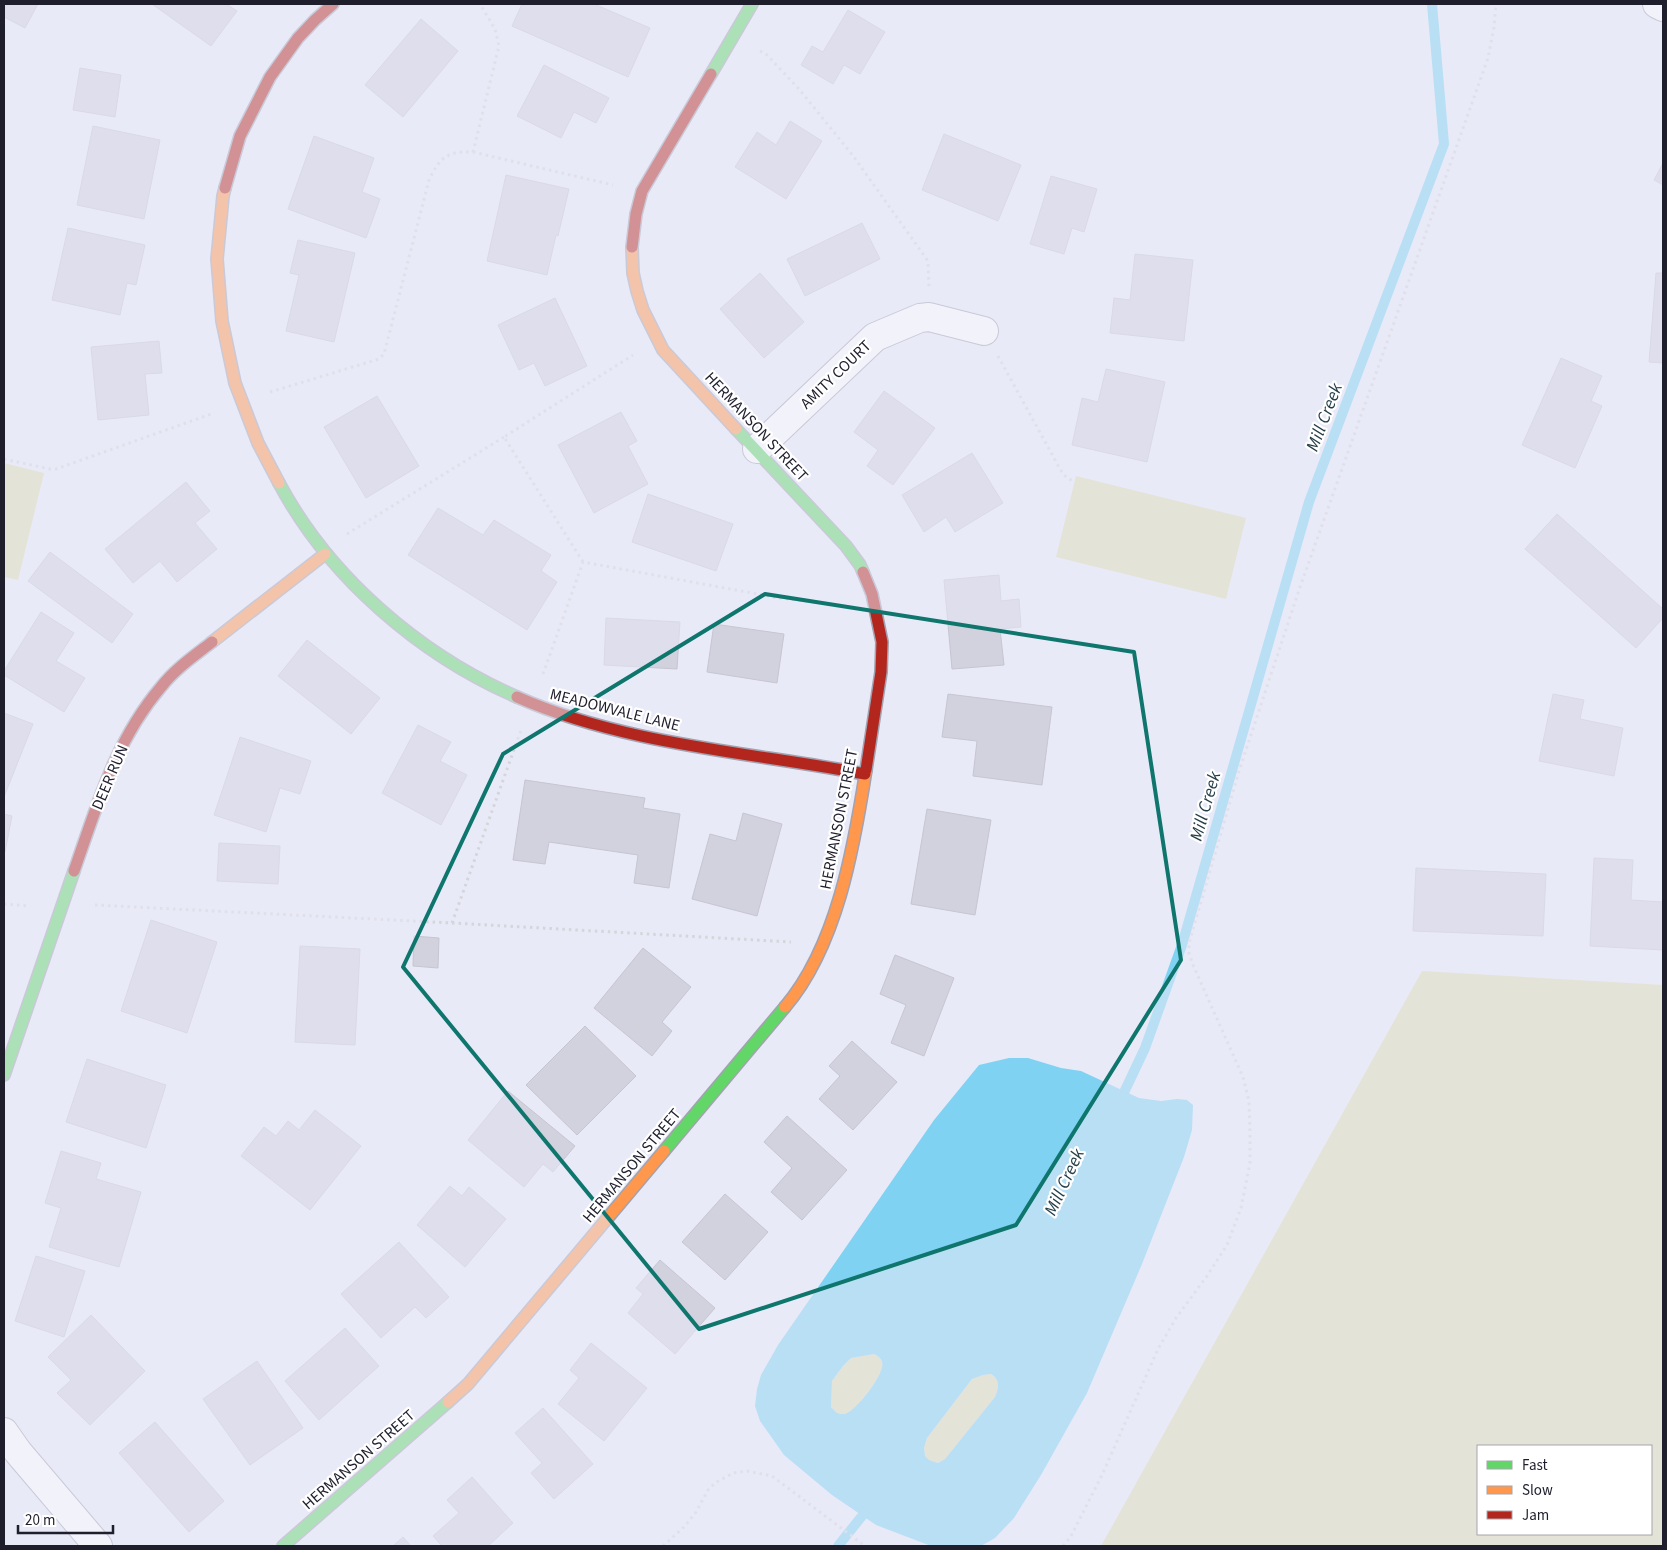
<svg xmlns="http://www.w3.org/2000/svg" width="1667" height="1550" font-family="'Source Sans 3',sans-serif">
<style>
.green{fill:#dedbb1;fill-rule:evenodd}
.water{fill:#7fd2f2;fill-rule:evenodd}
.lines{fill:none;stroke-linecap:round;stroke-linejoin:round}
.stream{stroke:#7fd2f2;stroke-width:10}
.building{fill:#d2d1de;stroke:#c7c5d2}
.street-casing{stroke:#a2a2b0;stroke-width:30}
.fast-casing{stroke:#a2a2b0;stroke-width:14}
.slow-casing{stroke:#a2a2b0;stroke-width:14}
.jam-casing{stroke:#a2a2b0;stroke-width:14}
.path{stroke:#d5d6d9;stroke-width:3;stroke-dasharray:2.5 4;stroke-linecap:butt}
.street{stroke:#fcfcfe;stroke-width:28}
.fast{stroke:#63d668;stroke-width:11}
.slow{stroke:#ff974d;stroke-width:11}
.jam{stroke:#b3261e;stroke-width:11}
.marked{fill:none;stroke:#0f766e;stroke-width:4;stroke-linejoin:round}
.labels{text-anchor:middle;stroke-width:4.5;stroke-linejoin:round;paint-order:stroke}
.street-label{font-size:16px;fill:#1e1e2d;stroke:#fff}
.water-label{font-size:18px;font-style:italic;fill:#253f49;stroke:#fff}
</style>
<rect width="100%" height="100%" fill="#e9eaf7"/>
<path class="green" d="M4 463 44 473 18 580 4 577Z
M1076 476 1246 518 1226 599 1056 557Z
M1422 971 1663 985V1546H1101ZM1478 1446H1651V1534H1478Z
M874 1354C878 1356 881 1358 882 1362 886 1373 856 1411 845 1414 842 1414 840 1414 837 1413L831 1407 832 1381 843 1366 851 1358Z
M991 1374C1000 1379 999 1388 995 1397L945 1459 938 1463 929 1460 925 1456 924 1448 927 1438 972 1379 983 1375Z"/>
<path class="water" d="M1009 1058H1028L1061 1068 1081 1071 1139 1098 1161 1101 1177 1099 1187 1100 1193 1105 1192 1130 1184 1157 1142 1264 1087 1393 1041 1475 1014 1518 995 1538 981 1546H931L876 1525 832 1495 784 1455 760 1421 755 1406 757 1389 761 1375 778 1345 934 1120 979 1065ZM874 1354C878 1356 881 1358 882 1362 886 1373 856 1411 845 1414 842 1414 840 1414 837 1413L831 1407 832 1381 843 1366 851 1358ZM991 1374C1000 1379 999 1388 995 1397L945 1459 938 1463 929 1460 925 1456 924 1448 927 1438 972 1379 983 1375Z"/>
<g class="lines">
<path class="stream" d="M1119 1103 1145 1048 1182 945 1309 502 1444 144 1432 4
M838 1546 870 1506"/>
</g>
<path class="building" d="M4 4H38L25 28 4 17Z
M152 4H226L237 11 211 46Z
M522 4H594L650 28 628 77 512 26Z
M848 10 885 32 860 74 844 65 833 84 801 65 812 46 823 52Z
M421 19 458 51 403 117 365 85Z
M544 65 609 98 596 123 574 112 561 138 517 116Z
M80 68 121 75 115 117 73 110Z
M790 121 822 141 786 199 735 167 757 132 776 145Z
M93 126 160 140 144 219 77 205Z
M944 134 1021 165 998 221 922 190Z
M314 136 374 158 362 192 380 199 366 238 288 209Z
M1663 163V185L1654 180Z
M506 175 569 189 558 236 556 235 547 275 487 261Z
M1051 176 1097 189 1084 232 1072 228 1064 254 1030 244Z
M862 223 880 259 805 296 787 259Z
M68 228 145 245 136 285 127 283 120 315 52 300Z
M298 240 355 253 334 342 286 331 299 275 290 273Z
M1135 254 1193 260 1184 341 1110 333 1114 298 1130 300Z
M760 273 804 322 764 358 720 309Z
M1656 273H1663V363L1649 362Z
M555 298 587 366 545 386 534 363 519 370 498 325Z
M159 341 162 373 145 374 149 415 98 420 91 347Z
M1561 358 1602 376 1591 401 1602 406 1575 468 1522 445Z
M1106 369 1165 382 1147 462 1072 445 1082 398 1098 402Z
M884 391 935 428 893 485 867 466 878 450 854 432Z
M377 396 419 466 366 498 324 427Z
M621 412 637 441 628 446 648 484 594 513 558 445Z
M972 453 1003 503 955 532 946 517 924 532 902 495Z
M186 482 210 511 195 523 217 549 177 582 160 561 133 583 105 549Z
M648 494 733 524 716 571 632 542Z
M438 508 483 535 494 520 551 555 541 571 557 582 527 630 408 555Z
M1557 514 1663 609V618L1636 648 1525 549Z
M50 552 133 614 112 643 28 581Z
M999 575 1001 601 1019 599 1021 627 1000 629 1004 665 952 669 944 580Z
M41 612 74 633 56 661 85 678 64 712 4 675V671Z
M606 618 680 622 677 669 604 665Z
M714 624 784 634 777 683 707 672Z
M307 640 380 698 351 734 278 676Z
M948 694 1052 707 1042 785 973 776 977 741 942 737Z
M1553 694 1584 700 1580 719 1623 728 1614 776 1539 761Z
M4 713 33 724 4 797Z
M418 725 451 742 440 761 467 775 441 825 382 793Z
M240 737 311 761 300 794 280 788 266 832 214 815Z
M525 780 645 798 643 808 680 814 669 888 634 883 638 855 549 842 545 864 513 860Z
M927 809 991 820 975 915 911 904Z
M743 813 782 824 757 916 692 899 710 834 736 841Z
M4 814 12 816 5 852H4Z
M219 843 280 846 278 884 217 881Z
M1594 858 1633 860 1631 900 1663 902V950L1590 946Z
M1416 868 1546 874 1543 936 1413 931Z
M151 920 217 942 187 1033 121 1011Z
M414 936 439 938 438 968 413 966Z
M300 946 360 949 355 1045 295 1042Z
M643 948 691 987 662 1022 672 1031 652 1056 594 1008Z
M895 955 954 978 924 1056 891 1043 906 1005 880 994Z
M585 1026 636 1076 577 1135 526 1085Z
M852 1041 897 1082 853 1130 819 1099 840 1076 829 1066Z
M87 1059 166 1085 146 1148 66 1122Z
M508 1091 575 1146 553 1172 543 1164 524 1187 468 1140Z
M315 1110 361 1146 310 1210 241 1156 264 1127 276 1136 288 1121 299 1130Z
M787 1116 847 1170 802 1220 771 1192 792 1168 764 1142Z
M61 1151 101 1163 96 1179 141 1192 119 1267 49 1247 61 1208 45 1203Z
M450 1186 462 1196 469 1187 506 1219 465 1267 417 1225Z
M725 1194 768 1232 725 1280 682 1242Z
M399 1242 449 1297 426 1318 415 1307 381 1338 341 1294Z
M36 1256 85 1271 64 1337 15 1321Z
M660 1260 715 1308 675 1354 628 1313 643 1294 636 1288Z
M91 1315 145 1371 90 1425 57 1393 71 1380 48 1357Z
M345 1328 379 1366 319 1420 285 1381Z
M591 1343 647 1388 604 1441 558 1404 579 1378 570 1370Z
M257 1361 303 1428 250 1465 203 1399Z
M543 1408 593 1464 554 1499 531 1473 542 1463 515 1433Z
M155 1422 224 1501 189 1532 119 1453Z
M472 1477 513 1523 488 1546H442L433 1536 459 1513 447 1500Z
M403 1537 411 1546H393Z"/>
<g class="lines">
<defs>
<path id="street" d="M1657 4 1663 7
M757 449 875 337 920 318 929 317 984 331
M4 1432 18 1452 98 1546"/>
<path id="fast" d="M711 74 752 4
M736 429 846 546 860 565 863 572
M279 483C329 577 420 655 517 697
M4 1075 74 871
M664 1151 785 1007
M283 1546 448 1402"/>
<path id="slow" d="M225 188 223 196 217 259 222 321 235 383 258 443 279 483
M632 247 633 273 637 291 643 310 663 350 736 429
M212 642 325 554
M785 1007C837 946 854 847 866 770
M448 1402 468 1384 664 1151"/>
<path id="jam" d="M225 188 240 136 270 77 298 38 315 20 333 4
M632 247 636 214 642 191 711 74
M863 572 872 594 882 642 881 672 866 770
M517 697C626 745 749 752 865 774
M74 871C97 806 115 741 161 687 175 669 194 656 212 642"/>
</defs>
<use href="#street" class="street-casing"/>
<use href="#fast" class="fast-casing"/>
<use href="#slow" class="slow-casing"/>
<use href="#jam" class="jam-casing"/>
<path class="path" d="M760 51 766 54 799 89 854 157 928 261 929 287
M473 152 613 185
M998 356 1060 469 1064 475 1075 483
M270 392 379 359 384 354 429 180C440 157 447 151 473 152L499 46 495 29 480 4
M4 459 50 469H56L214 413
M347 534 504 437
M583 562 504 437 633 355
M543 674 583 562 774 597 845 606
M4 904 30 906
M95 905 452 923 791 942
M452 923 521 730
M663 1546 685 1526 696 1512 708 1490 715 1483 733 1473 747 1471 772 1476 865 1546
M1063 1546 1070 1538 1102 1475 1158 1349 1176 1318 1207 1276 1227 1245 1241 1208 1250 1163V1132L1249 1101 1243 1077 1193 965 1189 953V943L1239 771 1299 590 1488 58 1494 27 1496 4"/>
<use href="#street" class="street"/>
<use href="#fast" class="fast"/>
<use href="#slow" class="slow"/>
<use href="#jam" class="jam"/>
</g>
<path d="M0 0H1667V1550H0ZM765 594 1134 652 1181 960 1016 1225 699 1329 403 967 503 754Z" fill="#e9eaf7" fill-opacity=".55" fill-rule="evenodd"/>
<path class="marked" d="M765 594 1134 652 1181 960 1016 1225 699 1329 403 967 503 754Z"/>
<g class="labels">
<g class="street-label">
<text transform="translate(835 374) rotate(-44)" y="6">AMITY COURT</text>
<text transform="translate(757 426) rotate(47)" y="6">HERMANSON STREET</text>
<text transform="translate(615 709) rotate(14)" y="6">MEADOWVALE LANE</text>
<text transform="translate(109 777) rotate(-67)" y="6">DEER RUN</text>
<text transform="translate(838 819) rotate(-79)" y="6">HERMANSON STREET</text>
<text transform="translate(631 1165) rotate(-50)" y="6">HERMANSON STREET</text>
<text transform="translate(358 1459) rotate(-41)" y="6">HERMANSON STREET</text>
</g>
<g class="water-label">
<text transform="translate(1324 417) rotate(-69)" y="6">Mill Creek</text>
<text transform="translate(1205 806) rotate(-74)" y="6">Mill Creek</text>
<text transform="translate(1064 1182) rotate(-65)" y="6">Mill Creek</text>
</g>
</g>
<rect width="1667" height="1550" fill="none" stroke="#1e1e2d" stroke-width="10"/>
<rect x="1477" y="1445" width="175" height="90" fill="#ffffff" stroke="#a5a5ab"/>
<rect x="1487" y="1461" width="25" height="8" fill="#63d668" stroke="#a5a5ab"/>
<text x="1522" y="1470" font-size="15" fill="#1e1e2d">Fast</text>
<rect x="1487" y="1486" width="25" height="8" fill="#ff974d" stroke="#a5a5ab"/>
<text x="1522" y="1495" font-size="15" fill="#1e1e2d">Slow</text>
<rect x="1487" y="1511" width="25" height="8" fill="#b3261e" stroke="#a5a5ab"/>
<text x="1522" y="1520" font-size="15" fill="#1e1e2d">Jam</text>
<path d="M18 1525v8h95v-8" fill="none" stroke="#1e1e2d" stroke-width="2.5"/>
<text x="25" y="1525" font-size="15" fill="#1e1e2d" stroke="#ffffff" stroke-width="4" paint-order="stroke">20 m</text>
</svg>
